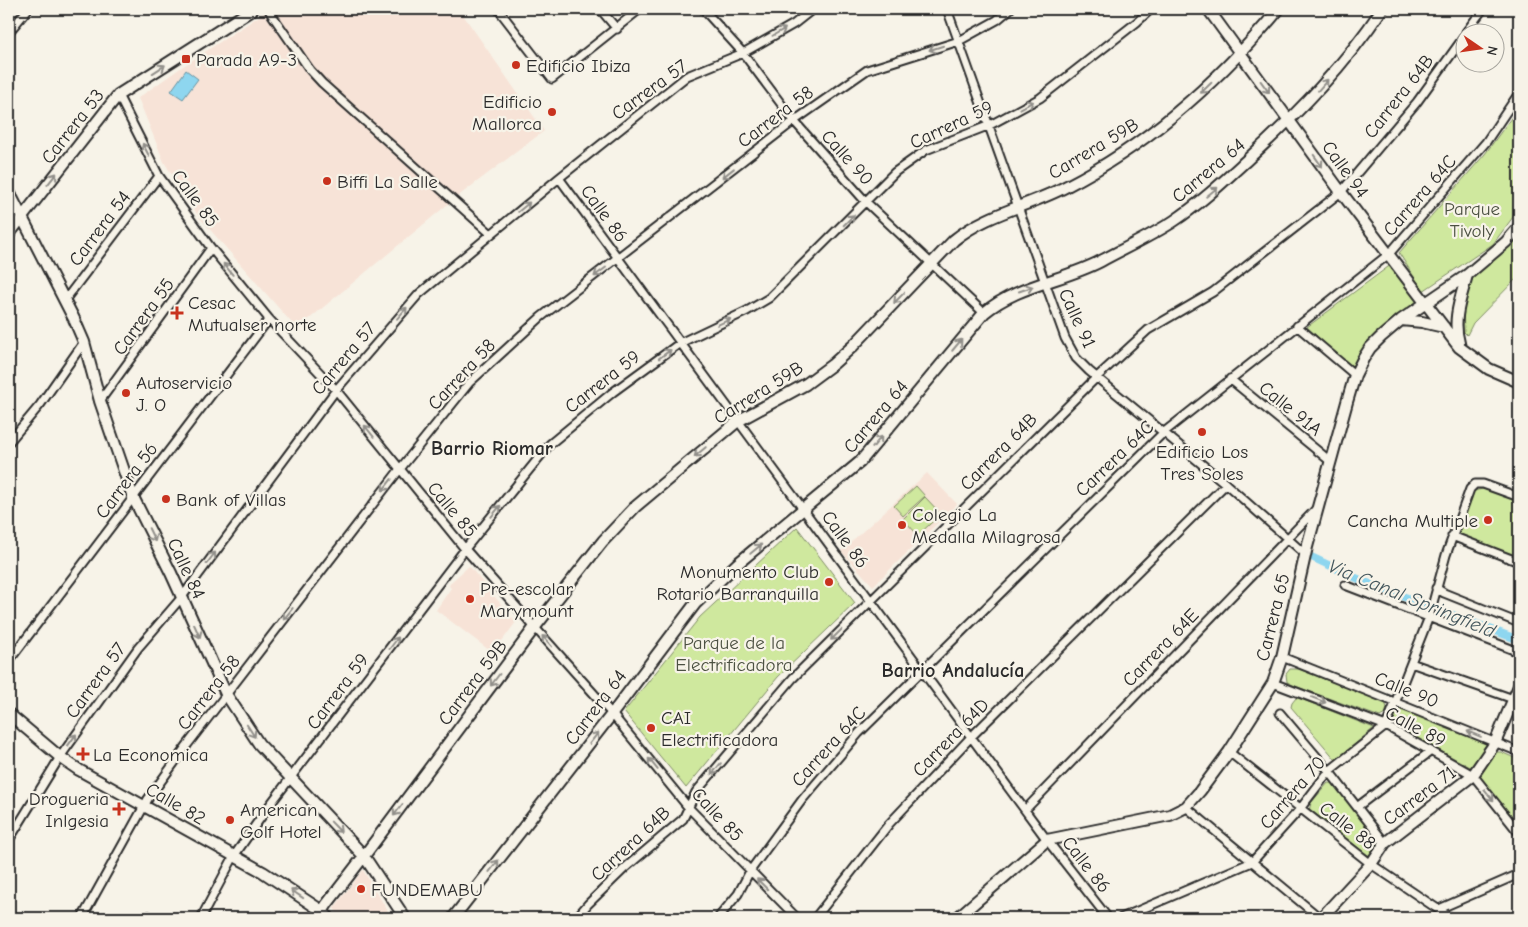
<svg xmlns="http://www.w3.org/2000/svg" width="1528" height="927" font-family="'Comic Neue',sans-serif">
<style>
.built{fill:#f7e3d7}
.green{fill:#cfe89e;stroke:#7d8a64}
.water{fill:#8ed6ef;stroke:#6692a1}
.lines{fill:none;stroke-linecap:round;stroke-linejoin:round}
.canal{stroke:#8ed6ef;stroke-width:8}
.street-casing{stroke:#2b2b2b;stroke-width:11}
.secondary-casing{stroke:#2b2b2b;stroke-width:14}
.street{stroke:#f7f3e8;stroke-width:7}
.secondary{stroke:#f7f3e8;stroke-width:10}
.oneway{stroke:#918f8a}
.poi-dot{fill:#c8321e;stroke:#f7f3e8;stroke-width:2}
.labels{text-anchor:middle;stroke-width:4.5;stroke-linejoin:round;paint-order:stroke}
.poi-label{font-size:19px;fill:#2b2b2b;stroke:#f7f3e8;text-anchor:start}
.street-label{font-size:19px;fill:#2b2b2b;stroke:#f7f3e8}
.park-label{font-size:19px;fill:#4c5142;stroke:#f7f3e8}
.neighbourhood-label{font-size:20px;font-weight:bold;fill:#2b2b2b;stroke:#f7f3e8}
.water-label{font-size:20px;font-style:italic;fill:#44565c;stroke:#f7f3e8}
</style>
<rect width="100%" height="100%" fill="#f7f3e8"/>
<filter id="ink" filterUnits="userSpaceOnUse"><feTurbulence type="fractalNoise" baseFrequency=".02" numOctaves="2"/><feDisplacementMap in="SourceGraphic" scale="10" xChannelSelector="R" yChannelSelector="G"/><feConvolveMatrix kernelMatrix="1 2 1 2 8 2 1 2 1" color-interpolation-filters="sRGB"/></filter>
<g filter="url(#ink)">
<path class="built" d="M270 9H459L544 131 453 200 297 329 199 217 164 162 138 98 182 67Z
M927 473 957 504 873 586 841 551Z
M469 566 516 622 493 653 436 610 451 588 449 586 451 582Z
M363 870 392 918H340L334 908Z"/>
<path class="green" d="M1519 107V209L1493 244 1423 291 1399 253 1485 154Z
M1519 236V276L1473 323 1467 335 1464 332 1463 307 1473 277Z
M1392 264 1418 302 1374 336 1353 369 1307 327Z
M916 486 925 496 903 516 894 506Z
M1488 488 1519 501V557L1457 534 1473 491Z
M925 497 941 514 918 535 903 519Z
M797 527 855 603 778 677 686 788 624 712 700 617Z
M1290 669H1298L1385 702 1387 708 1385 714 1380 717 1295 686 1287 682 1286 674Z
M1296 698 1301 699 1374 728 1336 760 1291 707 1292 703Z
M1400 709 1487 744 1489 748 1475 767 1472 768 1395 726C1393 719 1394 713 1400 709Z
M1496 752H1501L1519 760V824L1480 778 1481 775Z
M1328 783H1333L1376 839 1378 848 1371 856 1368 855 1309 811 1311 803Z"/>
<path class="water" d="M186 70 198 79 183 99 171 91Z"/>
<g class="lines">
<path class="canal" d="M1305 554 1365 582 1519 640"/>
<defs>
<path id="street" d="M498 9 552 79 640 9
M600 9 617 29
M703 9 743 53 794 121 866 202 984 313
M947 9 1065 338 1076 358 1089 371 1226 484 1305 554
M270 12 310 70 322 83 491 234
M9 32 28 9
M1466 32 1483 9
M118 95 159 176 211 248 269 319 336 390 465 549 612 714 688 807 797 918
M559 178 1047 840 1108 918
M65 300 159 176
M1297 326 1355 375
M1230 379 1330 461
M100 401 211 248
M9 442 40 405 84 342
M1452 536 1519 562
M1345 585 1519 652
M1436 588 1444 593 1519 623
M1282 657 1519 752
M9 661 269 319
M1411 663 1519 701
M1273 683 1386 726 1473 775 1519 833
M1280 713 1329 771 1385 843
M1229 752 1371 864 1451 918
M1186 807 1320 918
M1357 807 1431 751
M1025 810 1316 509
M9 840 60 757 138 648 182 597 336 390 419 294 559 178 687 76 743 53 794 24 813 9
M1439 909 1519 874
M149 916 152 918
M82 918 148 799 188 744 400 469 469 383 541 317 794 121 867 70 959 41 997 20 1010 9
M201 918 234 856 266 810 465 549 550 444 613 392 680 343 747 311 769 298 895 172 926 150 990 125 1040 98 1137 22 1151 9
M576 918 588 904 625 868 683 819 696 792 793 678 1097 377 1148 330 1213 292 1341 192 1417 102 1466 34
M718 918 738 894 750 871 802 800 859 733 1163 433 1389 254 1486 142 1519 93
M815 918 889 824 971 737 1226 484
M1121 918 1252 862 1300 809 1329 771 1386 726 1429 617 1446 555 1470 489 1475 484H1483L1519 497"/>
<path id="secondary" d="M1208 9 1341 192 1459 347 1489 369 1519 382
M9 192 74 319 84 342 100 401 133 497 171 573 226 694 259 744 364 856 405 918
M9 234 118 95 253 9
M1401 320 1422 322 1444 327
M1459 343C1452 319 1461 298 1467 275
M9 714 60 757 79 770 263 872 322 911 329 918
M318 918 327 904 364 856 535 627 603 541 635 507 738 421 806 384 833 364 853 346 954 240C987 213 1030 206 1067 186 1151 143 1219 81 1279 9
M453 918 612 714 695 604 737 564 860 462 984 313C1017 285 1063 281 1101 261 1125 248 1151 236 1174 221 1201 203 1225 180 1249 158 1298 113 1345 65 1382 9
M957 918 1047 840 1170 815 1186 807 1200 791 1229 752 1273 683 1282 657 1307 547 1347 402 1355 375 1363 359 1370 348 1381 337 1401 320 1467 275 1506 242 1519 227
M1321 918 1371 864 1385 843 1473 775 1495 743 1519 686"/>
</defs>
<use href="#street" class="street-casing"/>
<use href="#secondary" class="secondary-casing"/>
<use href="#street" class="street"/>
<use href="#secondary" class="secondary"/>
</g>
<defs><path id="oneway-shaft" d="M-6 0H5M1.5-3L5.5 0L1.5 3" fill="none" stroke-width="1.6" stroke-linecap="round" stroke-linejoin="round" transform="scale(1.25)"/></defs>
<g class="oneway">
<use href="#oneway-shaft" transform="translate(779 32) rotate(-30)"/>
<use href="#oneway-shaft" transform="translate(936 48) rotate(162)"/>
<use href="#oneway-shaft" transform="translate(159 69) rotate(-33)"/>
<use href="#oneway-shaft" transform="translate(1323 85) rotate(-49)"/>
<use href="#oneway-shaft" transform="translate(1265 87) rotate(54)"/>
<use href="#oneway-shaft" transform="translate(1206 88) rotate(136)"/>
<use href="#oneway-shaft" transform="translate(1027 105) rotate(-29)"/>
<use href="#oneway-shaft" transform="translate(146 150) rotate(-117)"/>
<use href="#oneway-shaft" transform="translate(1318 161) rotate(55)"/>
<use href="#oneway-shaft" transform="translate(728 173) rotate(142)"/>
<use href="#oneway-shaft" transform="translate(52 179) rotate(-52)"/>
<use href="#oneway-shaft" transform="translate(1212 192) rotate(-39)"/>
<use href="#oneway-shaft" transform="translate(524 207) rotate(-40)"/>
<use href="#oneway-shaft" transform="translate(849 220) rotate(-45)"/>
<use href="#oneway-shaft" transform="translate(228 269) rotate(-129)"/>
<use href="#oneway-shaft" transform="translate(600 272) rotate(143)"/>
<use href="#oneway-shaft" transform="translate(1026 289) rotate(-19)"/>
<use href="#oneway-shaft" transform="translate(899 298) rotate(134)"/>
<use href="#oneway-shaft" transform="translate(402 313) rotate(-49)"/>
<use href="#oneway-shaft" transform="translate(724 322) rotate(-25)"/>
<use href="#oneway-shaft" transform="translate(957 345) rotate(-50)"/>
<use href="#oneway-shaft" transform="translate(665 354) rotate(-36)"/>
<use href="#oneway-shaft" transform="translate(369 431) rotate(-129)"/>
<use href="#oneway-shaft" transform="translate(877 442) rotate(-51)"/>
<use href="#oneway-shaft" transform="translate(700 452) rotate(140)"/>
<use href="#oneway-shaft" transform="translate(387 485) rotate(128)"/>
<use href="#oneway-shaft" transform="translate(496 511) rotate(-51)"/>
<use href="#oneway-shaft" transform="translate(152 535) rotate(64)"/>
<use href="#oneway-shaft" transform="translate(756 549) rotate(-40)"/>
<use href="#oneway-shaft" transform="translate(211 558) rotate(-53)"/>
<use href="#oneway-shaft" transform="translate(288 614) rotate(128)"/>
<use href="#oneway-shaft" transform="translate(197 631) rotate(66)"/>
<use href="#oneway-shaft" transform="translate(836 635) rotate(135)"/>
<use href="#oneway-shaft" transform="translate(547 641) rotate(-132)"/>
<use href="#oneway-shaft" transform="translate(394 643) rotate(-53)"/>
<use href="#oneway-shaft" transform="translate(495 680) rotate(127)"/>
<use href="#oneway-shaft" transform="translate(1319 700) rotate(21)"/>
<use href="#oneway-shaft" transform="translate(251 731) rotate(57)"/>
<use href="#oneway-shaft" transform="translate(1474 734) rotate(-158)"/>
<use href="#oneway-shaft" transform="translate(594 738) rotate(-52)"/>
<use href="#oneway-shaft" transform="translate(72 740) rotate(-54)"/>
<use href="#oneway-shaft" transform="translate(653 764) rotate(-129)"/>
<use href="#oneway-shaft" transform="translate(716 769) rotate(130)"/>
<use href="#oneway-shaft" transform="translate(1489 795) rotate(51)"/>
<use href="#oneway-shaft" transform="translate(398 810) rotate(127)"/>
<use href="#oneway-shaft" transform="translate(336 827) rotate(46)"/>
<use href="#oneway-shaft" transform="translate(494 866) rotate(-52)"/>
<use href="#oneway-shaft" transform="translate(762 884) rotate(-135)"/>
<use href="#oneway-shaft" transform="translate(297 894) rotate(-146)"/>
</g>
</g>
<g class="poi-dot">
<rect x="181" y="54" width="10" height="10" rx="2.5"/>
<circle cx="516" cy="65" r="5"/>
<circle cx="552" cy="112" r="5"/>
<circle cx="327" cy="181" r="5"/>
<path d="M174.5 305.5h5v5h5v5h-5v5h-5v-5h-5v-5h5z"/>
<circle cx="126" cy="393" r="5"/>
<circle cx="1202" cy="432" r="5"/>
<circle cx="166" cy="499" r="5"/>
<circle cx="1488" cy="520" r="5"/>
<circle cx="902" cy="525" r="5"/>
<circle cx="829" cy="582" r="5"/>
<circle cx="470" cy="599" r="5"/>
<circle cx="651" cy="728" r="5"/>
<path d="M80.5 746.5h5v5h5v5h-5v5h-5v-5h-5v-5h5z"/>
<path d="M116.5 801.5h5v5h5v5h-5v5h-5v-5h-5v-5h5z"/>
<circle cx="230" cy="820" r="5"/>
<circle cx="361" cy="889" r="5"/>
</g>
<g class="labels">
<g class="poi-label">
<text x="196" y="66">Parada A9-3</text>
<text x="526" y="72">Edificio Ibiza</text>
<text x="542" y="108" text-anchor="end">Edificio<tspan x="542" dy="22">Mallorca</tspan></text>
<text x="337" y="188">Biffi La Salle</text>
<text x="188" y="309">Cesac<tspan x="188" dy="22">Mutualser norte</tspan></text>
<text x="136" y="389">Autoservicio<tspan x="136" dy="22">J. O</tspan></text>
<text x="1202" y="458" text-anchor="middle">Edificio Los<tspan x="1202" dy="22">Tres Soles</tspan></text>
<text x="176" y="506">Bank of Villas</text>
<text x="912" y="521">Colegio La<tspan x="912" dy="22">Medalla Milagrosa</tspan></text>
<text x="1478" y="527" text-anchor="end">Cancha Multiple</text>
<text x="819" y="578" text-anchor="end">Monumento Club<tspan x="819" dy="22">Rotario Barranquilla</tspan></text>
<text x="480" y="595">Pre-escolar<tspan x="480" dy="22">Marymount</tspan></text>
<text x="661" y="724">CAI<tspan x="661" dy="22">Electrificadora</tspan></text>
<text x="93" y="761">La Economica</text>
<text x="109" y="805" text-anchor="end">Drogueria<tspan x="109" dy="22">Inlgesia</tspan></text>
<text x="240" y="816">American<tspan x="240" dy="22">Golf Hotel</tspan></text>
<text x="371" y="896">FUNDEMABU</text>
</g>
<g class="street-label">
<text transform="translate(649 89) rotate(-36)" y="7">Carrera 57</text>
<text transform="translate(1398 96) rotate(-52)" y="7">Carrera 64B</text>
<text transform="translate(775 116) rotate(-37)" y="7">Carrera 58</text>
<text transform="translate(951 124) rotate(-25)" y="7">Carrera 59</text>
<text transform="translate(72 126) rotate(-52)" y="7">Carrera 53</text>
<text transform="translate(1093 148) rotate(-31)" y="7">Carrera 59B</text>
<text transform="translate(848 157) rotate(48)" y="7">Calle 90</text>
<text transform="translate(1346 169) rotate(54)" y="7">Calle 94</text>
<text transform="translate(1208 170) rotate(-40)" y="7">Carrera 64</text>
<text transform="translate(1419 195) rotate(-49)" y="7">Carrera 64C</text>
<text transform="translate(196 198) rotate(54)" y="7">Calle 85</text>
<text transform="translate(605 213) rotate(54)" y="7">Calle 86</text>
<text transform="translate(99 228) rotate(-53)" y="7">Carrera 54</text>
<text transform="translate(143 316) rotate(-54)" y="7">Carrera 55</text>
<text transform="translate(1078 318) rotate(65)" y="7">Calle 91</text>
<text transform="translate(343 358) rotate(-50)" y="7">Carrera 57</text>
<text transform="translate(461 374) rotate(-47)" y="7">Carrera 58</text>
<text transform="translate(602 381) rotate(-38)" y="7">Carrera 59</text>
<text transform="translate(758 392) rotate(-32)" y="7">Carrera 59B</text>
<text transform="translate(1291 408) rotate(39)" y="7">Calle 91A</text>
<text transform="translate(875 416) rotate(-50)" y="7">Carrera 64</text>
<text transform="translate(998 451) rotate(-45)" y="7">Carrera 64B</text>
<text transform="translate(1114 458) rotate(-44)" y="7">Carrera 64C</text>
<text transform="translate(126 480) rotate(-53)" y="7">Carrera 56</text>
<text transform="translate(453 509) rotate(50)" y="7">Calle 85</text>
<text transform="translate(846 539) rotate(54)" y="7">Calle 86</text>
<text transform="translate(187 568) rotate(65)" y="7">Calle 84</text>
<text transform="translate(1272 617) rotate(-76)" y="7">Carrera 65</text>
<text transform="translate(1160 647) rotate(-46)" y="7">Carrera 64E</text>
<text transform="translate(95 680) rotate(-54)" y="7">Carrera 57</text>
<text transform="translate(472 682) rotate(-53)" y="7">Carrera 59B</text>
<text transform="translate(1407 689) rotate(22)" y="7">Calle 90</text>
<text transform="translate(337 691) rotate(-53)" y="7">Carrera 59</text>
<text transform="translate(208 692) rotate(-52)" y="7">Carrera 58</text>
<text transform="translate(595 707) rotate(-53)" y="7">Carrera 64</text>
<text transform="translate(1416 726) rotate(28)" y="7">Calle 89</text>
<text transform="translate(950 737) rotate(-46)" y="7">Carrera 64D</text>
<text transform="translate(828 746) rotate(-48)" y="7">Carrera 64C</text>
<text transform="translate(1292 792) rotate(-49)" y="7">Carrera 70</text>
<text transform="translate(1419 795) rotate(-37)" y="7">Carrera 71</text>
<text transform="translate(176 803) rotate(30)" y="7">Calle 82</text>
<text transform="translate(718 814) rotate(47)" y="7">Calle 85</text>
<text transform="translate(1348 825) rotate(38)" y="7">Calle 88</text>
<text transform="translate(630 843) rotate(-43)" y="7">Carrera 64B</text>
<text transform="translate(1087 864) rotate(52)" y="7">Calle 86</text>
</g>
<g class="park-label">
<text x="1472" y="215">Parque<tspan x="1472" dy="22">Tivoly</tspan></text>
<text x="734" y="649">Parque de la<tspan x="734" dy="22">Electrificadora</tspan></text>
</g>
<g class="neighbourhood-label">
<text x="492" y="455">Barrio Riomar</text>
<text x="953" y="677">Barrio Andalucía</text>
</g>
<g class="water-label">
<text transform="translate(1412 598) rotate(22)" y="7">Via Canal Springfield</text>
</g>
</g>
<rect width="1528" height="927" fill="none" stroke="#f7f3e8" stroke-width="30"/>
<rect x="15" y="15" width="1498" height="897" fill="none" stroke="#2b2b2b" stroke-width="2" filter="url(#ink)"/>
<g transform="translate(1480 48) rotate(103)"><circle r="24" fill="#f7f3e8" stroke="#a5a39c"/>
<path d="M0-4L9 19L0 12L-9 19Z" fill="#c8321e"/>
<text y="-8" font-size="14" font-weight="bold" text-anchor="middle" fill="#2b2b2b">N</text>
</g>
</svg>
